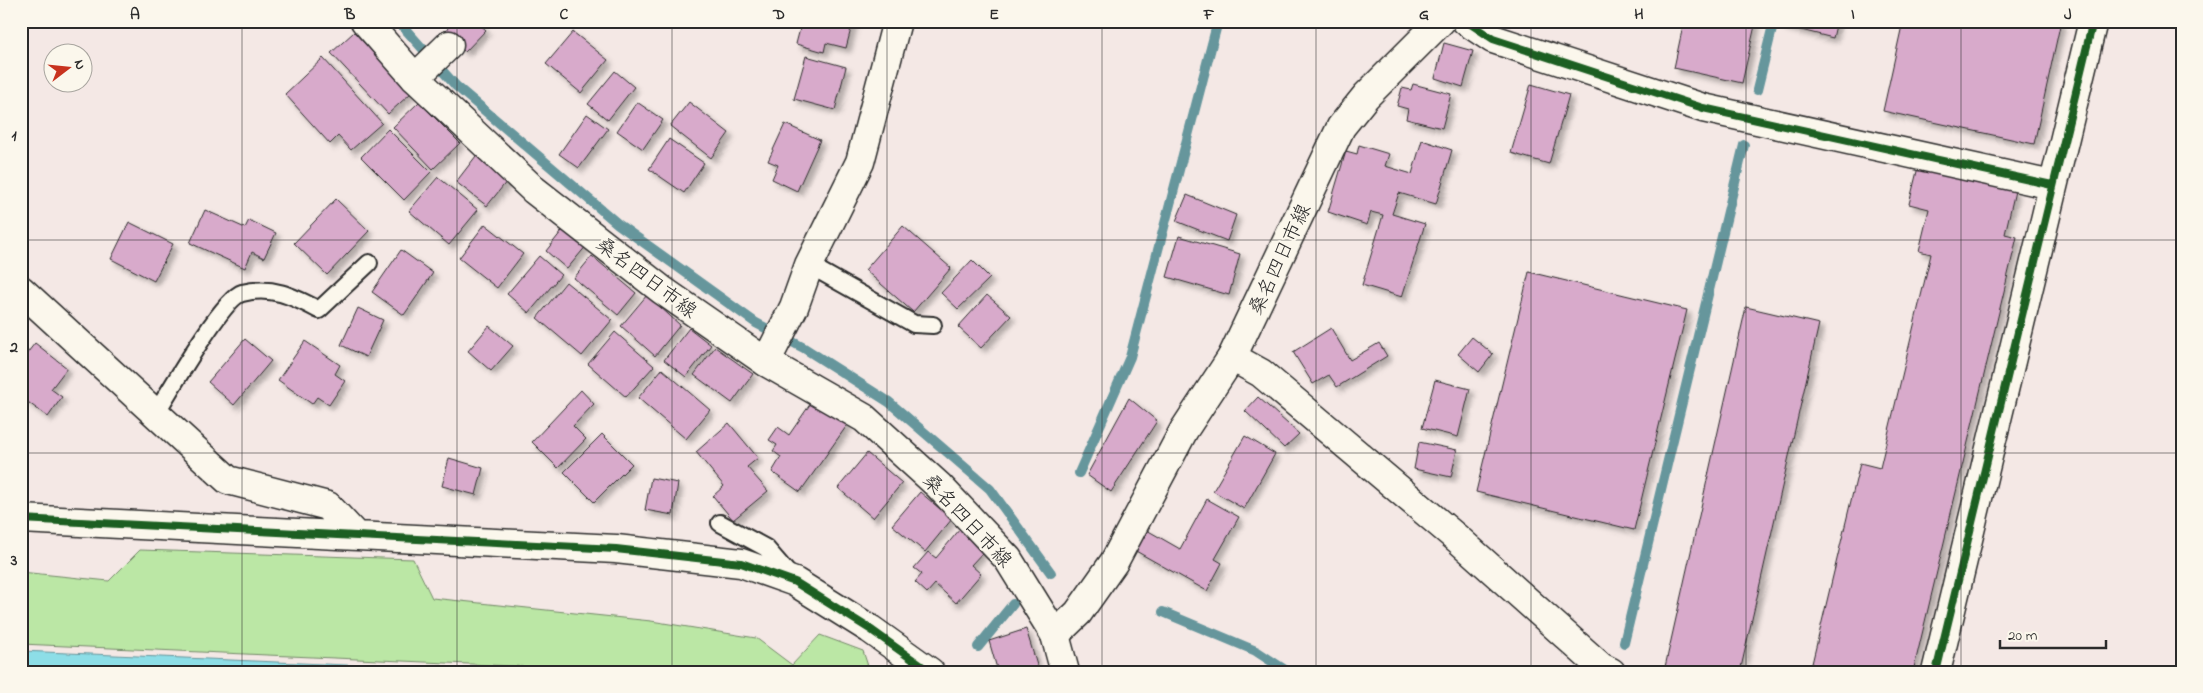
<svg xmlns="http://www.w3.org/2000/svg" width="2203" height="693" font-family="'Indie Flower','Klee One',sans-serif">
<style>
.green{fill:#bbe7a5;stroke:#738968}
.water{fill:#8ddee7;stroke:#66969c}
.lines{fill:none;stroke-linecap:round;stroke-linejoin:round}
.stream{stroke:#66969c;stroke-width:10}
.building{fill:#d8aacb;stroke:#2b2b2b;filter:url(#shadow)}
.lane-casing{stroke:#2b2b2b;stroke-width:20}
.street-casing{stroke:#2b2b2b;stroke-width:31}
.secondary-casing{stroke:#2b2b2b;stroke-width:31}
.lane{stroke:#fbf7ec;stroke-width:16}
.street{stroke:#fbf7ec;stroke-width:28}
.secondary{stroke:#fbf7ec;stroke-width:28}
.cycleway-casing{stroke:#fbf7ec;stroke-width:11}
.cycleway{stroke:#1b5e20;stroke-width:8}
.grid{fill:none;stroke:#2b2b2b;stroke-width:1;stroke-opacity:0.55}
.labels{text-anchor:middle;stroke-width:4.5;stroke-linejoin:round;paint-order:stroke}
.street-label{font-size:20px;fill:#2b2b2b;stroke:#fbf7ec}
.neatline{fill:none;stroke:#2b2b2b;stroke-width:2}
.grid-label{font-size:16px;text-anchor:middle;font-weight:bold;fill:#2b2b2b}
</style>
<defs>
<filter id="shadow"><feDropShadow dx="4.5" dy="4.5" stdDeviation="2.5" flood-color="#0004"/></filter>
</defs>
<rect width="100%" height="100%" fill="#f4e8e5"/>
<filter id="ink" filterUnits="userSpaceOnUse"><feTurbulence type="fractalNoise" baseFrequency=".02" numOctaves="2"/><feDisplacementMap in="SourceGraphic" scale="10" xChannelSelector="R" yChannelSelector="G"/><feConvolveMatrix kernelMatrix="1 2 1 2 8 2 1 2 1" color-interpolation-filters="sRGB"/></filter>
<g filter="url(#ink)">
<path class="green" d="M140 550 413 559 432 598 651 621 756 638 792 665 820 635 863 651 870 672H648L21 644V572L109 581Z"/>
<path class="water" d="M21 651 509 672H21Z"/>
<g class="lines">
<path class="stream" d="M398 21 456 86 618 224 756 323 804 348 889 402 990 489 1051 573
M1757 90 1774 21
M1079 473 1130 357 1218 21
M1163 612 1256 651 1288 672
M1624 643 1744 145
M978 647 1013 604"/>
</g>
<path class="building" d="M455 21H476L486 30 465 52 444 32Z
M802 21H853L846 48 826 43 824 52 796 44Z
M1684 21H1756L1742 83 1674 68Z
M1782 21H1837L1833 38 1781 25Z
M1903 21H2061L2034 144 1883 111Z
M354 32 411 93 388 114 331 53Z
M573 32 608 60 581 93 546 64Z
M1444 43 1473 51 1463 87 1435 78Z
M806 56 846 67 835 110 794 99Z
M323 58 382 123 351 150 338 136 330 144 285 94Z
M615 71 634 87 608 120 588 104Z
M1413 84 1451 94 1442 128 1406 119 1408 109 1397 106 1402 88 1411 90Z
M1531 84 1569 95 1549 164 1511 153Z
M419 102 460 143 433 169 393 127Z
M637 102 663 120 643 149 617 131Z
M689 102 729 133 711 158 670 126Z
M587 114 608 129 579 168 559 154Z
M785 124 820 140 797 191 772 179 778 165 768 161Z
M388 129 431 172 404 200 361 157Z
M669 139 704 163 684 193 649 169Z
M1422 140 1452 150 1436 204 1399 193 1392 214 1425 224 1402 297 1362 285 1383 215 1371 212 1367 225 1328 212 1346 151 1357 154 1359 145 1389 154 1385 166 1412 174Z
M476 156 507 181 487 206 456 182Z
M1918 167 2015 191 2005 234 2017 237 1913 672H1810L1860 463 1880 468 1931 254 1919 251 1929 209 1909 204Z
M438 177 478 210 449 245 409 211Z
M1187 195 1236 215 1227 241 1176 221Z
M336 199 369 231 327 275 294 243Z
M205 210 245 228 249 220 276 233 264 258 252 252 245 268 190 243Z
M129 222 173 244 154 281 111 259Z
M485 224 523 254 497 288 459 258Z
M903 226 951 268 913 312 865 270Z
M565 227 587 245 567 269 546 251Z
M1179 236 1240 254 1229 295 1167 277Z
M401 250 433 273 404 315 372 292Z
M539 256 561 275 529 313 507 294Z
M592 256 636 293 618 315 574 278Z
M972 260 990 278 958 309 941 293Z
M1529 272 1687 310 1634 530 1476 492Z
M566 282 612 320 582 356 537 318Z
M647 295 680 325 655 356 621 326Z
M987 295 1011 316 981 348 958 327Z
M1746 307 1819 324 1740 672H1687L1665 667Z
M358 308 383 320 366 357 341 345Z
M489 326 513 346 491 371 468 351Z
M689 328 711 345 686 377 664 360Z
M1331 328 1350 360 1379 343 1387 356 1337 387 1329 375 1313 384 1293 352Z
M615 332 654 366 626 397 588 364Z
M1472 337 1493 354 1479 372 1458 354Z
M245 339 271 361 234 405 208 382Z
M305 341 340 365 335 374 345 381 329 405 317 397 312 404 278 380Z
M35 343 67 368 51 389 62 397 48 417 21 397V361Z
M715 347 753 374 732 403 694 375Z
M662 369 710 410 686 439 638 398Z
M1435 380 1470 389 1458 437 1422 428Z
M581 390 594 404 573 426 586 439 558 468 532 442Z
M1258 397 1299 434 1284 448 1245 411Z
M1129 398 1157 421 1111 492 1087 475Z
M813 400 848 424 800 492 772 472 781 457 773 451 777 445 769 440 778 427 789 435Z
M729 423 758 458 747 467 768 491 733 520 713 496 724 486 696 452Z
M602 434 632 464 594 502 564 472Z
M1245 436 1275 454 1244 509 1213 491Z
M1419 442 1457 450 1451 477 1414 469Z
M867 453 902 483 873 518 838 488Z
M449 458 483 468 476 495 442 486Z
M651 478 678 483 673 515 645 510Z
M920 492 952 519 925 552 892 525Z
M1207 499 1239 517 1215 559 1222 563 1207 591 1134 550 1145 529 1180 549Z
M960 529 984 551 971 565 981 574 956 603 935 584 927 593 915 582 922 574 914 568 928 552 936 558Z
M1026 629 1039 672H998L989 641Z"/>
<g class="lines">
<defs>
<path id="lane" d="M809 265 914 324 933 325
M156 413C169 392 223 298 242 293 272 285 294 297 319 310L369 263
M720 523 766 548 792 578"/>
<path id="street" d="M1466 21 1493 39 1703 108 2052 185
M415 78 449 45
M21 290 228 480 328 506 356 536
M1232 357 1261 373 1459 540 1601 667 1611 672
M766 362 794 307 809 265 860 162 897 21
M21 519 616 549 741 563 795 582 870 629 930 672
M1055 635 1065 672
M1936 672 2093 21"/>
<path id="secondary" d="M365 21 415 78 534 190 662 290 766 362 864 418 939 486 1008 559 1055 635 1078 613 1114 562 1184 430 1232 357 1341 127 1366 96 1441 21"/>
</defs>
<use href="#lane" class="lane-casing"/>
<use href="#street" class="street-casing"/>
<use href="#secondary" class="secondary-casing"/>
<use href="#lane" class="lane"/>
<use href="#street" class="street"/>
<use href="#secondary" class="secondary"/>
<defs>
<path id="cycleway" d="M1466 21 1493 39 1703 108 2052 185
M21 519 616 549 741 563 795 582 870 629 930 672
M1936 672 2093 21"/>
</defs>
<use href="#cycleway" class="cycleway-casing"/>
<use href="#cycleway" class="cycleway"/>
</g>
</g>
<path class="grid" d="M242 21V672M457 21V672M672 21V672M887 21V672M1102 21V672M1316 21V672M1531 21V672M1746 21V672M1961 21V672M21 240H2182M21 453H2182"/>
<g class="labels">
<g class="street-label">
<text transform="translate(1279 259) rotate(-65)" y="7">桑名四日市線</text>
<text transform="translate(647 277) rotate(37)" y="7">桑名四日市線</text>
<text transform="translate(968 520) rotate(47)" y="7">桑名四日市線</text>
</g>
</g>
<rect width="2203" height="693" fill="none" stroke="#fbf7ec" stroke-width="55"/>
<g transform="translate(68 68) rotate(74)"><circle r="24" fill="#fbf7ec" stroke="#a8a59f"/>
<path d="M0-4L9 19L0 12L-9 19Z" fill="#c8321e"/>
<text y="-8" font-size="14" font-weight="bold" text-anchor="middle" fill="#2b2b2b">N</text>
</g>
<path d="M2000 640v8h106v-8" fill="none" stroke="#2b2b2b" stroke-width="2.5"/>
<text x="2008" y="640" font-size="15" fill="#2b2b2b" stroke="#fbf7ec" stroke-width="4" paint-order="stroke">20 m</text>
<rect x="28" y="28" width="2148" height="638" class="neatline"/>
<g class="grid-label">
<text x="135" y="19">A</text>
<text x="350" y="19">B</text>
<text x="564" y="19">C</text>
<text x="779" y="19">D</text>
<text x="994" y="19">E</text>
<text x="1209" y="19">F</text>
<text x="1424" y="19">G</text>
<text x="1639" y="19">H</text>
<text x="1853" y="19">I</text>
<text x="2068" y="19">J</text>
<text x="14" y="140">1</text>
<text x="14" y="352">2</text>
<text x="14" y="565">3</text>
</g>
</svg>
